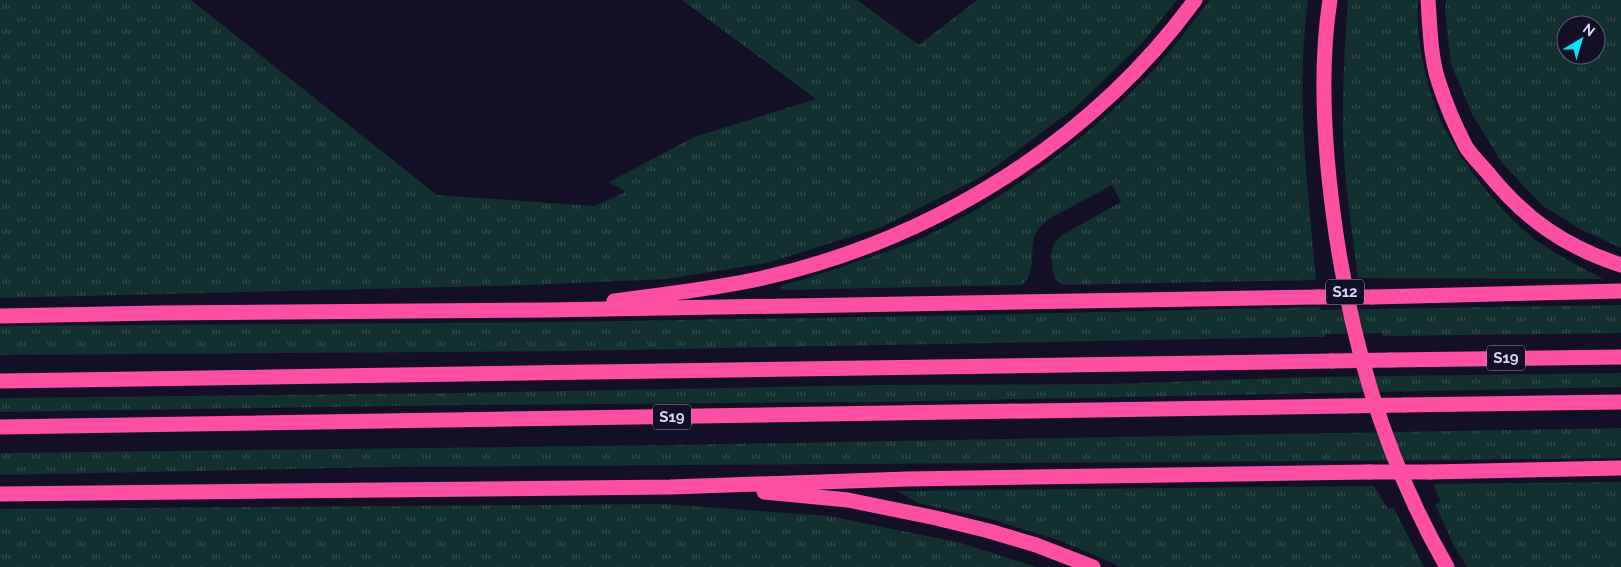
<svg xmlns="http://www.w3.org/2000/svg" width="1621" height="567" font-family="Raleway,sans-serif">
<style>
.grass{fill:url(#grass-tufts);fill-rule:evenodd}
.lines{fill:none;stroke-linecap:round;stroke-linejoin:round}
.highway{stroke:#ff4fa3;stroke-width:15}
.highway-bridge{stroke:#ff4fa3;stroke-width:15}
.labels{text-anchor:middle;stroke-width:4;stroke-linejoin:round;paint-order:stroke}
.shield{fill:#130f26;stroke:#9e99be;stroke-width:1}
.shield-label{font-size:15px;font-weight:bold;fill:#d9d4ff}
</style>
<defs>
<pattern id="grass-tufts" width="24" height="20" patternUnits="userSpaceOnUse" patternTransform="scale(1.25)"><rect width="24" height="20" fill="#12302f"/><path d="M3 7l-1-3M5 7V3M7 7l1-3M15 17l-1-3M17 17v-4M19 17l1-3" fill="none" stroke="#344d4e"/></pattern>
</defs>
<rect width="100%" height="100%" fill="#130f26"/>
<path class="grass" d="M0 0H191L437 195 595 206 626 192 609 182 694 137 816 99 682 0H857L919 45 977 0H1177L1143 42 1075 108 983 176 882 227 767 263 667 279 529 285 0 298Z
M1210 0H1308C1295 93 1308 187 1316 280L1063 285 1055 279 1053 273 1051 256 1052 249 1056 241 1062 235 1121 202 1112 185 1049 219C1043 224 1036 230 1034 239 1030 255 1036 272 1022 285L781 290V286C816 276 851 264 885 252 898 247 912 243 924 237 1007 198 1093 135 1155 68 1175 46 1192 23 1210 0Z
M1348 0H1418C1415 36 1427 90 1442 123 1459 161 1508 222 1543 245 1562 258 1583 268 1603 279L1358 278C1352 230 1344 182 1343 134 1342 89 1345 44 1348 0Z
M1446 0H1621V248L1580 229 1543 206 1502 163 1472 114 1451 64 1445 12ZM1566 25H1596V55H1566Z
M1621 305V333L1383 336 1382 333 1325 334V337H1309L570 351 0 355V326L569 322 972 315 1320 307 1321 310Z
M1621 373V387L878 402 458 405 0 412V398L459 393 875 385 1110 384 1311 377Z
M1621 428V458L1462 460 383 467 0 475V453L672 445Z
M1621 482V567H1467L1454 546 1435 504 1441 502 1433 484Z
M1374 486 1388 509 1393 507 1424 567H1121L1061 541 987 518 918 503 897 491Z
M663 504 829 516 961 543 1036 567H0V509Z"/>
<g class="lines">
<path class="highway" d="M1330 0C1319 69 1324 143 1333 212 1349 336 1384 458 1447 567
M1428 0C1430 26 1430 54 1438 80 1445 102 1455 126 1466 147 1472 156 1481 165 1488 173 1525 219 1565 247 1621 265
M1373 297 1621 291
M614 301C664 294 714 289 763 278 934 239 1091 142 1195 0
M0 316 159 313 548 310 1319 297
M1391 360 1621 357
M0 381 1332 361
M1405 405 1621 402
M0 427 1345 406
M1430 472 1621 468
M764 492 848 500 936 518 989 531 1036 545 1093 567
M0 494 670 487 907 479 1369 472"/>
<path class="highway-bridge" d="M1319 297H1373
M1332 361 1391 360
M1345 406 1405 405
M1369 472H1430"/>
</g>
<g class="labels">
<g class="shield">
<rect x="1326" y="279.5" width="38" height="25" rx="4"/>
<rect x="1487" y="345.5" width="38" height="25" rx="4"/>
<rect x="653" y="404.5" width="38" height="25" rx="4"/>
</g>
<g class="shield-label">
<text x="1345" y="297">S12</text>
<text x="1506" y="363">S19</text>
<text x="672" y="422">S19</text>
</g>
</g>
<g transform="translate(1581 40) rotate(38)"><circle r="24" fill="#130f26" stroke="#625e7d"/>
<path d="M0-4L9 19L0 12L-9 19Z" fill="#00e5ff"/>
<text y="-8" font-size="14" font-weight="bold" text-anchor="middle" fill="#d9d4ff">N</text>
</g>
</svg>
